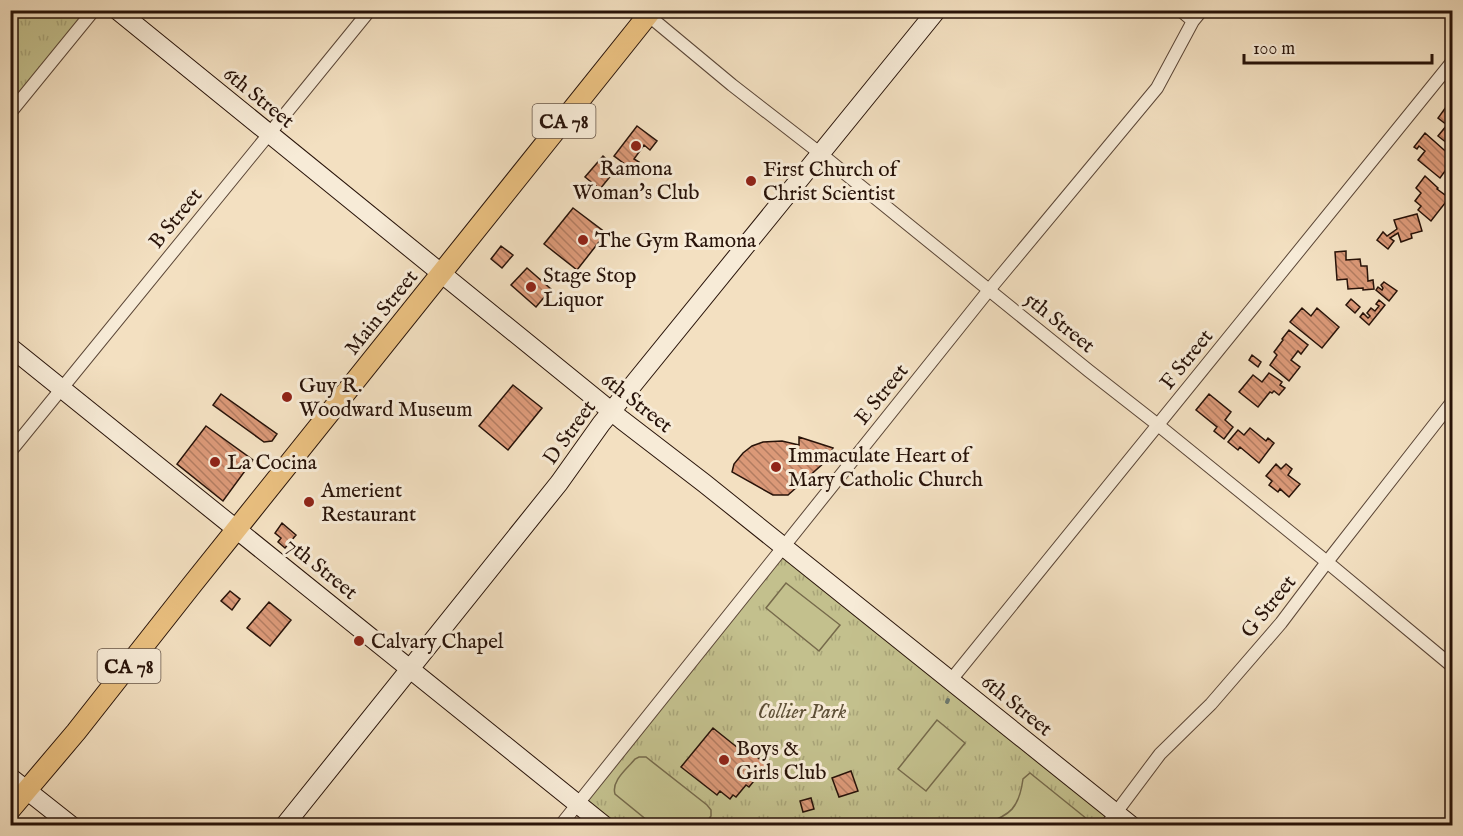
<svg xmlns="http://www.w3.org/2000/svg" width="1463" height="836" font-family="'IM FELL English',serif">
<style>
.park{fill:url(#park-tufts);stroke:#766a4b;stroke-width:1.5}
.garden{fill:#c3c08d;stroke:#766a4b;stroke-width:1.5}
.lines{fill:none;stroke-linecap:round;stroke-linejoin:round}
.stream{stroke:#6d796e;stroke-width:4}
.building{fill:url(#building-back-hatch);stroke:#281309;stroke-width:1.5}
.street-casing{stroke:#5b4637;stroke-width:14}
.secondary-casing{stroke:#281309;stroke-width:20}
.primary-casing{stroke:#281309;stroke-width:22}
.street{stroke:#f7ebd7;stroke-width:12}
.secondary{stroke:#f7ebd7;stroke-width:18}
.primary{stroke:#eac080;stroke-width:20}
.poi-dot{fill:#8f2418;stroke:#f7ebd7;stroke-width:2}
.labels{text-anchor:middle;stroke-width:6;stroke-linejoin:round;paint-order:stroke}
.shield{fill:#f7ebd7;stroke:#665447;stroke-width:1.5}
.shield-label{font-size:20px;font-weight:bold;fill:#281309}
.street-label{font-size:21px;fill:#281309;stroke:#f7ebd7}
.poi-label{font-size:21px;fill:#281309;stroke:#f7ebd7;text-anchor:start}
.park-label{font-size:21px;font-style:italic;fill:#5e5037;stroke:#f7ebd7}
</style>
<defs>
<pattern id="park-tufts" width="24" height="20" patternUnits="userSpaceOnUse" patternTransform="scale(1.5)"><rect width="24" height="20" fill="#c3c08d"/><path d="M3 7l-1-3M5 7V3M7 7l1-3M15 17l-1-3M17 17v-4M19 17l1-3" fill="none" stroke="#a8a478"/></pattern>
<pattern id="building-back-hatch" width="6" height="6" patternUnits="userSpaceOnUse" patternTransform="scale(1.5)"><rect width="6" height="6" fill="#db9978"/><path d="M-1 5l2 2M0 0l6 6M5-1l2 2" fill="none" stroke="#b27c61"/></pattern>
</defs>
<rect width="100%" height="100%" fill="#f3e0c1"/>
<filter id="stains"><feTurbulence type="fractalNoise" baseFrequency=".00333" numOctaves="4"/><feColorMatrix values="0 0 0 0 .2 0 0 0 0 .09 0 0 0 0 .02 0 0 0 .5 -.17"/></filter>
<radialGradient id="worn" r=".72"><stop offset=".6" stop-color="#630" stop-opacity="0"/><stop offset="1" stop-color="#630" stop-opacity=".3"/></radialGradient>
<path class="park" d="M11 11H93L11 113Z
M784 547 1116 813 1106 826H605L578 804Z"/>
<path class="garden" d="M786 583 840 625 819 651 766 608Z
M937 720 965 743 926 791 898 769Z
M639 757H646L707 805 711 810V816L704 825H653L615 794C611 781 627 769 635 759Z
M1030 773 1087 819 1082 825H983C1011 815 1019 808 1023 779Z"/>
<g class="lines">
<path class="stream" d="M947 702 948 700"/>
</g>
<path class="building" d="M1446 107 1452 112V147L1438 136 1447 125 1438 118Z
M637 126 657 141 650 150 644 145 634 159 639 162 633 170 614 156Z
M1425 133 1452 157V161L1450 166 1452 168V172L1450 175 1445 171 1440 178 1418 160 1425 151 1419 146 1417 149 1414 147Z
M603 156 617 168 600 189 585 177Z
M1425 176 1438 188 1437 189 1449 198 1431 221 1418 210 1421 206 1415 201 1421 193 1416 188Z
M573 208 606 233 577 270 544 244Z
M1417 214 1422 231 1411 234 1412 238 1401 242 1398 233 1390 238 1394 241 1388 249 1377 240 1383 232 1387 236 1397 229 1394 220Z
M501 246 513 255 502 268 491 259Z
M1346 251V260L1360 259 1361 266H1367L1368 281 1373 280 1374 289 1363 290V288L1348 289 1347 279 1337 280 1335 252Z
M527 268 551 289 536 307 511 285Z
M1384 282 1397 291 1389 301 1376 290 1378 287 1382 290 1383 288 1381 285Z
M1351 299 1360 307 1355 313 1346 305Z
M1379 300 1385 305 1369 325 1360 317 1363 313 1368 318 1370 316 1367 313 1371 308 1375 311 1379 306 1376 304Z
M1302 308 1311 316 1317 308 1339 327 1322 348 1290 322Z
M1289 330 1308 345 1301 354 1298 351 1291 360 1300 367 1289 381 1270 365 1277 355 1274 352 1283 340 1282 339Z
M1252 355 1261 362 1258 367 1249 360Z
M1269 373 1282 382 1280 385 1285 388 1279 395 1274 391 1272 393 1270 392 1258 407 1239 392 1253 375 1262 382Z
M513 385 542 408 508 450 479 426Z
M221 394 277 434 272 441 264 442 213 405Z
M1209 394 1231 412 1225 420 1233 427 1224 439 1214 431 1217 427 1196 410Z
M206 426 253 460 223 501 177 464Z
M1250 428 1266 441 1268 438 1274 443 1259 463 1240 447 1238 450 1228 442 1238 430 1244 435Z
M799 437 833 448 826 461 788 495H773L732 472 734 464 743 453 752 446 763 442 782 441 799 445Z
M1276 464 1281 469 1286 464 1292 469 1288 475 1300 484 1289 497 1280 489 1278 492 1269 485 1272 481 1266 476Z
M282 523 296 535 285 548 278 542 281 538 275 533Z
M230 591 240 599 232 610 221 601Z
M269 602 291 620 270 646 247 628Z
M713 728 748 756 751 752 767 765 749 787 746 785 736 797 733 795 730 799 720 791 717 795 681 767Z
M851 771 858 791 839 797 832 778Z
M811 798 814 809 803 812 800 801Z"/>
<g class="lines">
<defs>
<path id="street" d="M1180 10 1193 21
M643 11 732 85 821 154 1089 371 1158 425 1327 562 1452 666
M10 113 94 10
M10 452 370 10
M951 680 1452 62
M560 826 989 290 1157 88 1193 21 1202 10
M1106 826 1160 754 1211 704 1281 623 1327 562 1452 402"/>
<path id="secondary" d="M117 10 622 420 704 483 1132 826
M10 347 605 826
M10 777 72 826
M284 826 559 483 601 424 937 10"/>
<path id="primary" d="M10 810 76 732 191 586 652 10"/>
</defs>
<use href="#street" class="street-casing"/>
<use href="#secondary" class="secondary-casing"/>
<use href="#primary" class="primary-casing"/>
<use href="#street" class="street"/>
<use href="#secondary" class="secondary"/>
<use href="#primary" class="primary"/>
</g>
<g class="poi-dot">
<circle cx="636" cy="146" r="6"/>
<circle cx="751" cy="181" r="6"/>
<circle cx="583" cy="240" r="6"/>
<circle cx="531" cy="287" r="6"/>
<circle cx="287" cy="397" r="6"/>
<circle cx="215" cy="462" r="6"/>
<circle cx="776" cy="467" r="6"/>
<circle cx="309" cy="502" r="6"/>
<circle cx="359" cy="641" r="6"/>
<circle cx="724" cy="760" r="6"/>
</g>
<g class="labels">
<g class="shield">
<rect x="532.5" y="104" width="63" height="34" rx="4.5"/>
<rect x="97.5" y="649" width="63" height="34" rx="4.5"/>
</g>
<g class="shield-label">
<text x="564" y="128">CA 78</text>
<text x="129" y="673">CA 78</text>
</g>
<g class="street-label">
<text transform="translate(259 97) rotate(39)" y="7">6th Street</text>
<text transform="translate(175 218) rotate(-51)" y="7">B Street</text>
<text transform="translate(381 312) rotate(-51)" y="7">Main Street</text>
<text transform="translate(1060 322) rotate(39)" y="7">5th Street</text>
<text transform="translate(1186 359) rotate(-51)" y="7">F Street</text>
<text transform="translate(881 394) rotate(-51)" y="7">E Street</text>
<text transform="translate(637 402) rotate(38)" y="7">6th Street</text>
<text transform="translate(569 432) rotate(-54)" y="7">D Street</text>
<text transform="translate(322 568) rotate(39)" y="7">7th Street</text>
<text transform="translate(1268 606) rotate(-51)" y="7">G Street</text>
<text transform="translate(1017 705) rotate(39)" y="7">6th Street</text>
</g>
<g class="poi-label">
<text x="636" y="175" text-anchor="middle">Ramona<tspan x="636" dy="24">Woman's Club</tspan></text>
<text x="763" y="176">First Church of<tspan x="763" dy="24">Christ Scientist</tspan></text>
<text x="595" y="247">The Gym Ramona</text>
<text x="543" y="282">Stage Stop<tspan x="543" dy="24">Liquor</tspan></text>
<text x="299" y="392">Guy R.<tspan x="299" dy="24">Woodward Museum</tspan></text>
<text x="788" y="462">Immaculate Heart of<tspan x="788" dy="24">Mary Catholic Church</tspan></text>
<text x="227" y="469">La Cocina</text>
<text x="321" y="497">Amerient<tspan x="321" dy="24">Restaurant</tspan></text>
<text x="371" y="648">Calvary Chapel</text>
<text x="736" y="755">Boys &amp;<tspan x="736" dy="24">Girls Club</tspan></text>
</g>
<g class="park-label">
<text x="802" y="718">Collier Park</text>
</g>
</g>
<rect width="1463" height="836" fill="none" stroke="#f3e0c1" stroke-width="36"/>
<rect x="12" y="12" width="1439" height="812" fill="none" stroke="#281309" stroke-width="3"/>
<rect x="18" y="18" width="1427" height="800" fill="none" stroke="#281309" stroke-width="1.5"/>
<path d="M1244 54v9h188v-9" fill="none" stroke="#281309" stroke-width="3"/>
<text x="1253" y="54" font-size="18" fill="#281309" stroke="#f7ebd7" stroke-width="4.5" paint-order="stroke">100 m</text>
<rect width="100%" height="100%" filter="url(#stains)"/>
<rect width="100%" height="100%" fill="url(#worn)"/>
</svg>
